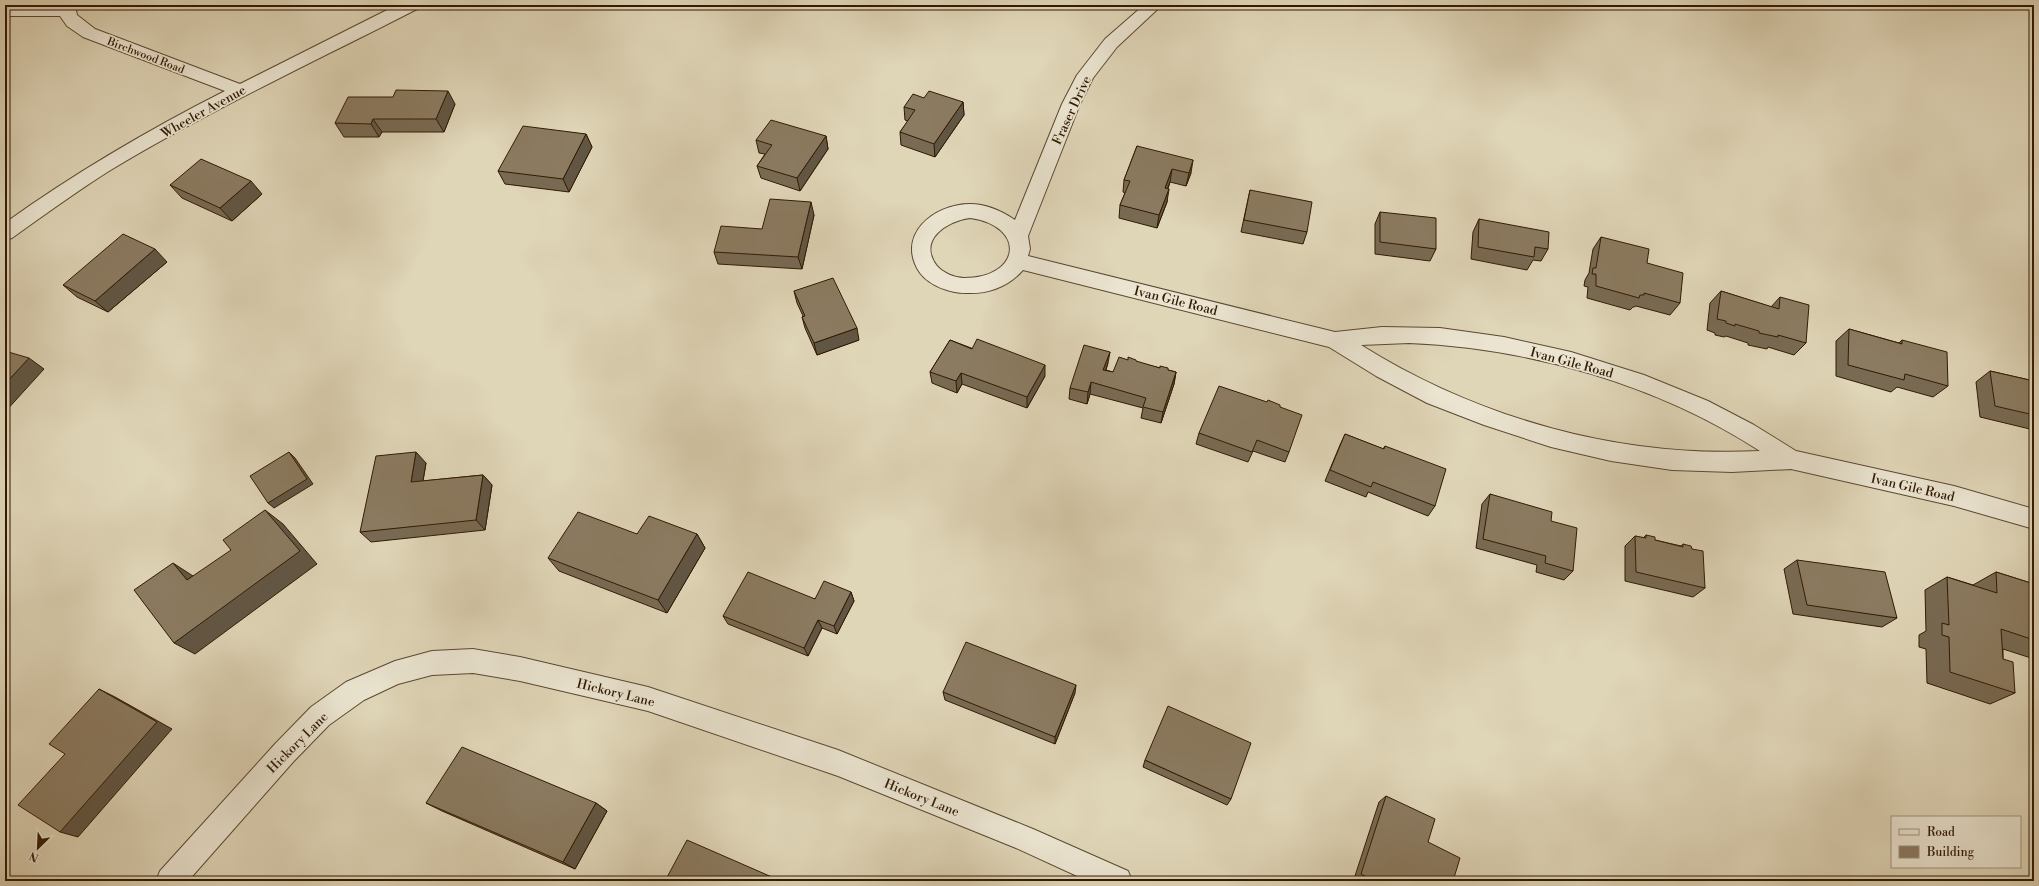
<svg xmlns="http://www.w3.org/2000/svg" width="2039" height="886" font-family="'Libre Bodoni',serif">
<style>
.lines{fill:none;stroke-linecap:round;stroke-linejoin:round}
.minor-casing{stroke:#5c4831;stroke-width:2}
.minor{fill:#eae4d0;fill-rule:evenodd}
.wall{fill:#786a53;stroke:#311904}
.shaded-wall{fill:#615644;stroke:#311904}
.building{fill:#8b7b61;stroke:#311904}
.labels{text-anchor:middle;stroke-width:3.5;stroke-linejoin:round;paint-order:stroke}
.far-street-label{font-size:11px;fill:#311904;stroke:#eae4d0}
.street-label{font-size:13px;fill:#311904;stroke:#eae4d0}
</style>
<rect width="100%" height="100%" fill="#dfd5b7"/>
<filter id="stains"><feTurbulence type="fractalNoise" baseFrequency=".005" numOctaves="4"/><feColorMatrix values="0 0 0 0 .2 0 0 0 0 .09 0 0 0 0 .02 0 0 0 .5 -.17"/></filter>
<radialGradient id="worn" r=".72"><stop offset=".6" stop-color="#630" stop-opacity="0"/><stop offset="1" stop-color="#630" stop-opacity=".3"/></radialGradient>
<g class="lines">
<defs>
<path id="minor" d="M5 5H75L77 15 95 29 240 84 397 5H419L417 9C314 62 208 111 109 171 76 192 44 215 12 238L5 240V223C75 173 148 130 225 91L83 37 67 26 60 16H5Z
M1144 5H1162L1117 47 1093 78 1080 104 1028 236 1030 249 1028 256 1335 332 1382 327 1440 328 1504 337 1571 352 1644 375 1708 401 1754 425 1796 451 1954 486 2034 509V529L1954 506 1791 469 1732 472 1672 470 1611 461 1551 447 1484 425 1427 403 1376 376 1329 347 1023 270C1008 287 988 294 966 293 950 293 930 286 920 273 895 236 933 204 970 204 986 204 1002 211 1015 220L1062 104 1077 75 1105 39ZM970 218C1027 226 1021 278 964 278 955 278 943 273 937 266 917 240 947 221 970 218ZM1409 343C1531 348 1658 385 1760 451 1620 458 1479 419 1361 345Z
M473 649 520 657 648 687 838 750 1033 829 1128 871 1132 881H1088L1016 848 838 776 648 711 520 681 473 673 432 675 398 684 364 700 329 725 293 762 188 881H156L160 871 275 744 311 707 346 682 395 661 432 651Z"/>
</defs>
<use href="#minor" class="minor-casing"/>
<use href="#minor" class="minor"/>
</g>
<path class="wall" d="M924 98 963 102 964 115 935 157 901 145 900 132 908 121 905 120 904 107Z
M455 104 444 132H382L379 137H344L335 123Z
M586 134 592 147 569 192 505 184 498 171Z
M826 136 828 149 800 191 761 178 757 166 765 154 759 153 756 140Z
M1137 146 1191 173 1186 186 1170 182 1168 189 1167 202 1157 228 1119 218 1120 205 1125 193 1123 192 1124 180Z
M170 185 262 194 232 221 182 198Z
M1250 190 1307 232 1303 244 1241 232Z
M1380 212 1436 249 1430 261 1375 254V224Z
M814 215 802 269 718 264 714 252 762 229Z
M1479 219 1548 249 1541 261 1533 260 1527 270 1471 259 1473 232Z
M1601 237 1647 263 1680 303 1670 315 1636 306 1634 307H1633L1630 310 1587 298 1588 287 1584 286 1585 280 1589 273 1593 249Z
M167 262 108 312 77 297 63 285Z
M794 291 859 340 817 355 805 328 802 317 803 316 797 303Z
M1721 291 1771 307 1780 297 1806 343 1794 355 1768 347 1767 349 1748 345V343L1726 336 1724 337 1715 335V333L1707 330 1710 303Z
M1849 329 1899 343 1902 340 1948 386 1933 397 1897 387 1891 392 1836 376V341Z
M950 340 1045 376 1027 408 962 384 957 393 932 383 930 372Z
M1136 362 1176 372 1174 384 1161 423 1141 418 1143 408 1090 394 1087 404 1069 399 1070 388 1108 363 1106 370 1113 372Z
M1990 371 2034 381V430L1980 417 1976 382Z
M1280 407 1289 452 1285 462 1253 451 1248 462 1196 444 1199 433Z
M1345 434 1383 449 1385 446 1435 506 1428 516 1368 492 1366 497 1325 481 1340 445Z
M426 463 423 481 483 475 492 485 485 530 371 542 360 532Z
M1490 494 1551 521 1573 571 1564 580 1536 572 1537 565 1476 548 1482 504Z
M637 534H697L705 548 667 613 559 571 548 558Z
M1646 535 1655 540 1681 546 1683 544 1692 549 1705 588 1693 597 1625 581V546L1635 536 1643 538Z
M1797 560 1897 618 1882 627 1793 614 1784 569Z
M1996 572 2034 584V659L2003 649V659L2015 693 1990 704 1927 683 1926 649 1919 647V635L1926 631 1925 590 1947 577 1973 585Z
M851 592 854 601 837 634 822 628 808 656 728 624 723 616Z
M943 692 1075 693 1055 744 945 700Z
M1145 760 1231 799 1227 805 1143 767Z
M1386 796 1428 842 1453 881H1359L1354 879 1379 802Z
M426 803H596L607 811 575 869 442 811Z"/>
<path class="shaded-wall" d="M448 91 455 104 444 132 436 119Z
M963 102 964 115 935 157 934 144Z
M373 119 382 132 379 137 371 124Z
M586 134 592 147 569 192 563 179Z
M826 136 828 149 800 191 797 178Z
M1193 160 1191 173 1186 186 1189 173Z
M1172 169 1170 182 1163 201 1165 188Z
M251 181 262 194 232 221 220 208Z
M1169 189 1167 202 1157 228 1159 215Z
M811 202 814 215 802 269 798 257Z
M155 249 167 262 108 312 95 301Z
M857 328 859 340 817 355 814 343Z
M1110 352 1108 363 1102 381 1103 370Z
M29 358 44 369 5 412V384Z
M1045 365V376L1027 408V397Z
M1176 372 1174 384 1161 423 1163 412Z
M961 373 962 384 957 393 956 381Z
M1091 382 1090 394 1087 404 1088 392Z
M289 452 295 458 313 484 274 508 268 503Z
M416 452 426 463 421 492 411 482Z
M483 475 492 485 485 530 476 520Z
M265 510 283 524 317 564 195 654 174 643Z
M697 534 705 548 667 613 658 600Z
M173 563 193 576 187 580Z
M851 592 854 601 837 634 834 626Z
M818 620 822 628 808 656 804 648Z
M1076 685 1075 693 1055 744V737Z
M99 689 115 697 172 729 78 837 60 832Z
M596 803 607 811 575 869 563 862Z"/>
<path class="building" d="M396 90 448 91 436 119H373L371 124 335 123 348 97H393Z
M929 91 963 102 934 144 900 132 915 110 904 107 913 94 924 98Z
M771 120 826 136 797 178 757 166 772 145 756 140Z
M523 126 586 134 563 179 498 171Z
M1137 146 1193 160 1189 173 1172 169 1165 188 1169 189 1159 215 1120 205 1130 181 1124 180Z
M201 159 251 181 220 208 170 185Z
M1250 190 1312 202 1307 232 1244 220Z
M770 199 811 202 798 257 714 252 721 226 762 229Z
M1380 212 1436 218V249L1380 242Z
M1479 219 1549 232 1548 249 1535 247 1534 257 1478 247Z
M123 234 155 249 95 301 63 285Z
M1601 237 1649 249 1647 263 1683 273 1680 303 1644 293V295H1640L1639 298 1596 286V274H1592L1593 268H1596Z
M833 278 857 328 814 343 802 317 805 316 794 291Z
M1721 291 1779 309 1780 297 1809 305 1806 343 1778 335V337L1759 333V331L1735 324V326L1726 323V321L1717 319Z
M1849 329 1902 344V340L1947 352 1948 386 1905 374 1904 380 1848 365Z
M977 339 1045 365 1027 397 961 373 956 381 930 372 950 340 972 349Z
M1084 345 1110 352 1103 370 1113 372 1119 357 1128 360V357L1136 360V361L1160 368V366L1168 368V370L1176 372 1163 412 1143 407 1146 398 1091 382 1088 392 1070 388Z
M5 351 29 358 5 384Z
M1990 371 2034 381V415L1995 406Z
M1219 386 1267 402 1268 400 1280 405V407L1302 415 1289 452 1257 440 1252 452 1199 433Z
M1345 434 1384 449 1385 446 1446 469 1435 506 1373 482 1371 487 1330 470Z
M289 452 307 479 268 503 250 476Z
M416 452 411 482 483 475 476 520 360 532 376 456Z
M1490 494 1552 512 1551 521 1577 528 1573 571 1545 563 1546 556 1483 539Z
M265 510 300 551 174 643 134 590 173 563 187 580 231 550 223 540Z
M578 512 637 534 649 516 697 534 658 600 548 558Z
M1646 535 1655 537V540L1683 547V544L1691 546 1692 549 1703 551 1705 588 1636 572 1635 536 1646 538Z
M1797 560 1885 572 1897 618 1807 605Z
M748 572 815 599 824 581 851 592 834 626 818 620 804 648 723 616Z
M1996 572 2034 584V640L2001 629 2003 659 2013 662 2015 693 1950 672 1949 637 1942 635V623L1949 625 1947 577 1997 593Z
M966 642 1076 685 1055 737 943 692Z
M99 689 157 722 60 832 18 805 65 754 49 744Z
M1168 706 1251 743 1231 799 1145 760Z
M462 747 596 803 563 862 426 803Z
M1386 796 1435 819 1428 842 1460 858 1453 881H1375L1361 874Z
M687 840 781 881H665Z"/>
<g class="labels">
<g class="far-street-label">
<text transform="translate(146 55) rotate(21)" y="4">Birchwood Road</text>
</g>
<g class="street-label">
<text transform="translate(1071 110) rotate(-65)" y="5">Fraser Drive</text>
<text transform="translate(203 111) rotate(-29)" y="5">Wheeler Avenue</text>
<text transform="translate(1176 300) rotate(14)" y="5">Ivan Gile Road</text>
<text transform="translate(1572 362) rotate(15)" y="5">Ivan Gile Road</text>
<text transform="translate(1913 487) rotate(13)" y="5">Ivan Gile Road</text>
<text transform="translate(616 692) rotate(14)" y="5">Hickory Lane</text>
<text transform="translate(297 742) rotate(-45)" y="5">Hickory Lane</text>
<text transform="translate(922 797) rotate(22)" y="5">Hickory Lane</text>
</g>
</g>
<rect width="2039" height="886" fill="none" stroke="#dfd5b7" stroke-width="20"/>
<rect x="6" y="6" width="2027" height="874" fill="none" stroke="#311904" stroke-width="2"/>
<rect x="10" y="10" width="2019" height="866" fill="none" stroke="#311904"/>
<rect x="1891" y="816" width="130" height="52" fill="#eae4d0" stroke="#a0937e"/>
<rect x="1899" y="829" width="20" height="6" fill="#eae4d0" stroke="#a0937e"/>
<text x="1927" y="836" font-size="12" fill="#311904">Road</text>
<rect x="1899" y="846" width="20" height="12" fill="#8b7b61" stroke="#a0937e"/>
<text x="1927" y="856" font-size="12" fill="#311904">Building</text>
<g transform="translate(38 848) rotate(204)" stroke="#eae4d0" stroke-width="3" paint-order="stroke">
<path d="M0-3L7 15L0 10L-7 15Z" fill="#311904"/>
<text y="-6" font-size="11" font-weight="bold" text-anchor="middle" fill="#311904">N</text>
</g>
<rect width="100%" height="100%" filter="url(#stains)"/>
<rect width="100%" height="100%" fill="url(#worn)"/>
</svg>
